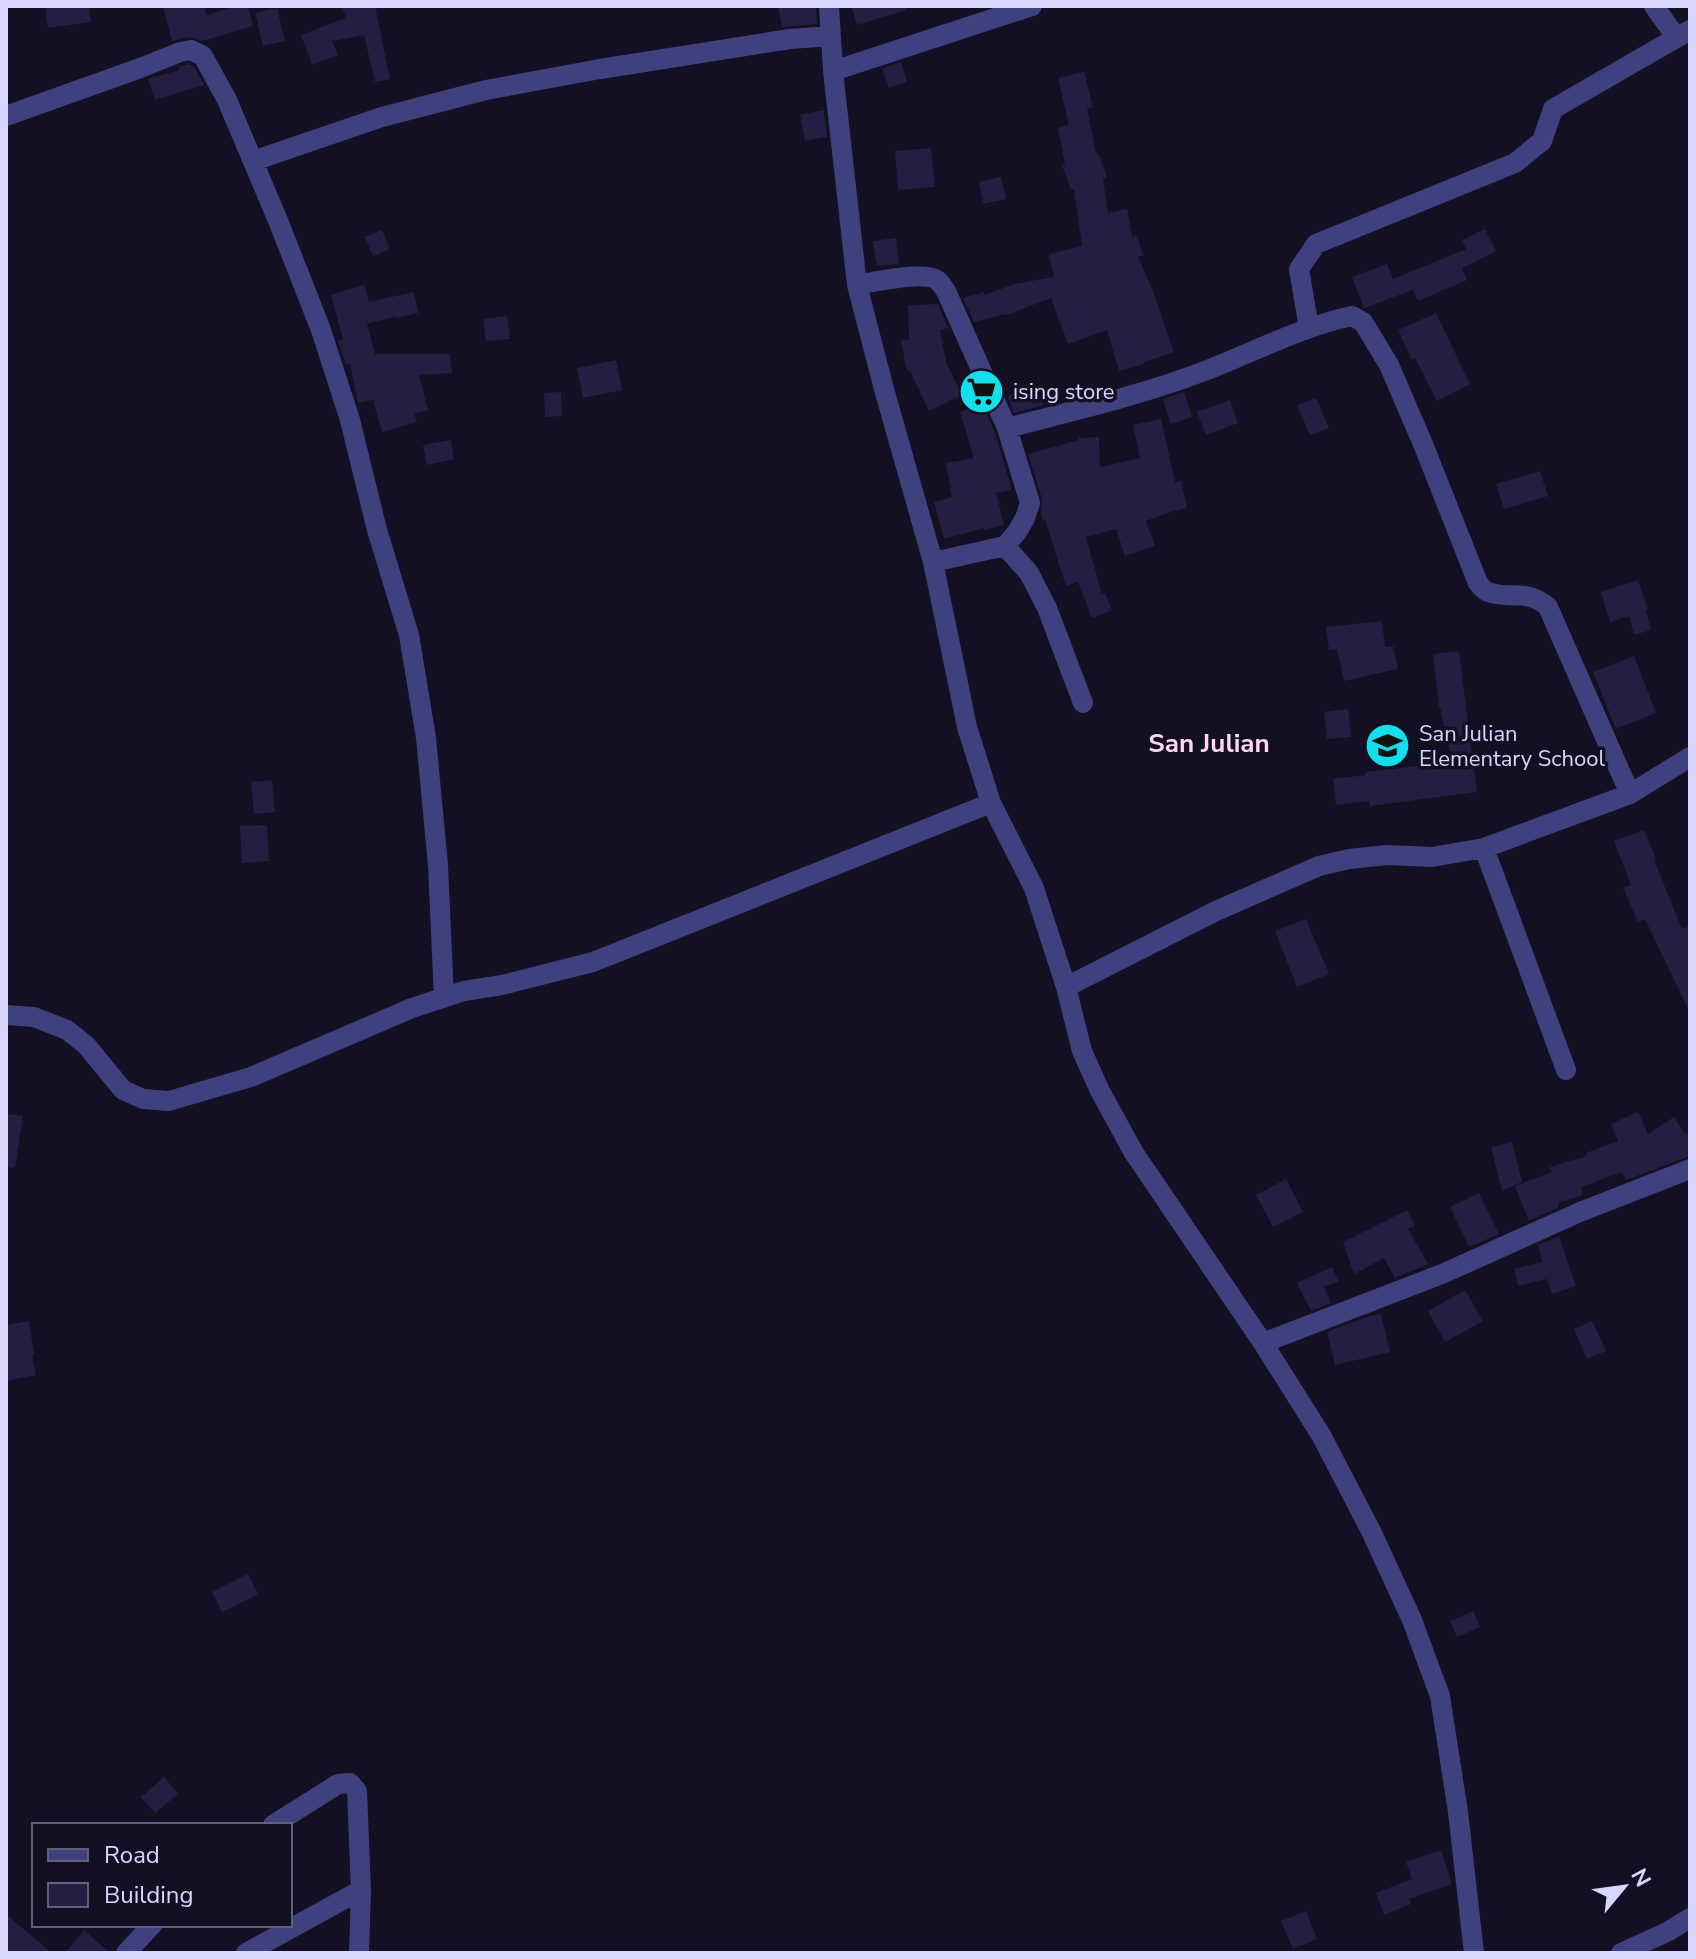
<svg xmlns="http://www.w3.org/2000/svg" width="1696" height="1959" font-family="'Nunito Sans',sans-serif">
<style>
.building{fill:#231e42}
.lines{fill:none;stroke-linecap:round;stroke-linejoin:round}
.minor{stroke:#3f407e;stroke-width:20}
.labels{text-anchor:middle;stroke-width:7;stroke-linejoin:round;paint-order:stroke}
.poi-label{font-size:22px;fill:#d8d6fc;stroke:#131023;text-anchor:start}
.quarter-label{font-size:26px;font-weight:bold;fill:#fcd7f0;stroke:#131023}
</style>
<rect width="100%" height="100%" fill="#131023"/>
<path class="building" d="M45 6H89L91 22 48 28Z
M163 6H204L206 15 237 6H248L253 26 202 41 189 37 172 41Z
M342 6H375L390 79 375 82 364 35 332 41 338 55 312 65 301 35 346 18Z
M778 6H816L817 24 782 27Z
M851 6H906V10L857 25Z
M277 8 285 41 263 46 255 13Z
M901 62 907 82 889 88 882 69Z
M189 64 194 66 204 85 155 100 148 79 179 70V67Z
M1084 72 1093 107 1087 108 1096 153H1098L1107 177 1103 179 1108 213 1127 209 1132 237 1137 236 1143 255 1138 257 1153 291 1174 352 1144 362V364L1119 371 1107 330 1068 344 1051 298 1007 315 1006 314 974 322 963 298 984 292 985 295 1014 284 1054 277 1049 254 1082 246 1074 189 1071 190 1062 165 1065 164 1058 128 1069 125 1058 78Z
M824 110 827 137 805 141 800 115Z
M931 148 935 187 898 190 895 151Z
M1001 177 1006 199 983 204 979 182Z
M1485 229 1496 251 1462 268 1467 280 1418 301 1413 290 1364 308 1352 277 1387 264 1393 279 1466 249 1462 240Z
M382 230 390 249 373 256 365 237Z
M896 238 899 264 877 266 873 241Z
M364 285 369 302 414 292 418 313 396 318V316L367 324 375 354H450L452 373 419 375 428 410 414 414 417 422 382 432 373 400 358 403 350 364 346 365 338 341 343 340 331 295Z
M938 304 948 328 940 330 946 362 962 395 929 411 910 371 907 372 901 341 909 340 908 305Z
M1436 313 1470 384 1437 401 1415 358 1412 360 1398 330Z
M507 316 510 339 486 341 483 319Z
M616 360 622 390 583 398 577 368Z
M1039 387 1044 405 1014 413 1008 396Z
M561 392 562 416 545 417 544 393Z
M1184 392 1192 417 1171 424 1163 399Z
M1316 398 1329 428 1310 435 1297 405Z
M1230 400 1238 423 1206 435 1197 412Z
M983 405 995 433 1012 490 996 493 1004 525 984 530V528L944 539 934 502 952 497 946 463 974 458 960 412Z
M1161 419 1175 482 1181 481 1187 508 1170 512 1146 521 1155 546 1125 556 1116 529 1086 537 1102 594 1105 593 1112 610 1092 618 1078 582 1066 586 1045 519 1043 520 1041 512 1042 499 1028 454 1079 440 1078 438 1099 437 1100 467 1140 458 1133 425Z
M451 440 454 459 427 465 423 445Z
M1540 471 1548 496 1504 509 1496 484Z
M1638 580 1648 610 1646 611 1651 630 1634 635 1629 616 1610 622 1601 592Z
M1382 621 1385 647 1393 646 1398 669 1344 681 1337 649 1329 650 1326 627Z
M1459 651 1477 792 1370 806 1369 801 1336 805 1333 779 1366 775V772L1452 762 1440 707H1439L1433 654Z
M1634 656 1656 713 1616 729 1593 672Z
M1348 709 1351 737 1327 739 1324 712Z
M272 780 275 812 254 814 251 782Z
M267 825 269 861 242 863 240 826Z
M1644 830 1656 859 1654 860 1682 929 1690 926V1013L1645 919 1638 922 1623 888 1631 885 1614 841Z
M1306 919 1329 974 1297 987 1275 931Z
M1638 1112 1648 1134 1674 1117 1685 1134 1690 1132V1156L1626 1180 1622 1172 1581 1187 1583 1195 1558 1203 1559 1207 1529 1221 1515 1186 1552 1172 1550 1167 1587 1156 1586 1153 1618 1141 1611 1124Z
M6 1114 23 1116 15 1168 6 1167Z
M1512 1142 1522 1182 1502 1191 1491 1147Z
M1286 1179 1303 1212 1273 1227 1256 1195Z
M1479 1193 1499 1234 1469 1247 1450 1207Z
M1407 1210 1415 1226 1408 1229 1428 1264 1395 1278 1384 1258 1354 1274 1343 1242Z
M1559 1236 1576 1286 1552 1294 1547 1279 1518 1286 1514 1269 1542 1262 1538 1245Z
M1332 1267 1339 1281 1324 1287 1331 1303 1311 1311 1297 1283Z
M1465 1290 1483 1321 1445 1342 1428 1311Z
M1381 1314 1390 1352 1335 1365 1327 1332 1367 1317Z
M29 1321 34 1355H32L36 1375 6 1381V1325Z
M1592 1321 1606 1351 1587 1359 1574 1329Z
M248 1574 258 1594 222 1612 212 1592Z
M1473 1611 1480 1627 1457 1637 1450 1621Z
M164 1777 178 1794 155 1813 141 1797Z
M1441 1850 1452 1884 1409 1899 1411 1904 1384 1915 1376 1893 1412 1879 1406 1862Z
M1306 1911 1317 1939 1293 1949 1281 1921Z
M6 1914 52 1953H6Z
M84 1930 110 1953H65Z"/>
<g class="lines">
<path class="minor" d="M829 6 833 71 857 285 884 389 933 562 967 727 991 803 1034 888 1066 987 1082 1051 1100 1091 1134 1153 1263 1343 1321 1435 1371 1531 1412 1620 1440 1696 1458 1812 1474 1953
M1654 6 1676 37
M833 71 1032 6
M6 116 143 67 180 52 191 50 203 56 227 100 279 223 321 330 350 420 377 530 409 635 426 738 438 865 444 998
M253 161 382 117 486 90 600 69 790 39 831 36
M857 285C873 282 924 271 937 280 941 283 943 287 946 291L1007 428C1072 411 1139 396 1202 372 1252 353 1300 327 1352 316L1363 322 1389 365 1423 444 1478 583C1480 586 1485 591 1488 592 1509 600 1527 588 1548 607L1630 794
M1309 328 1299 269 1316 244 1515 163 1542 141 1553 109 1690 30
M1005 546 1029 573 1047 608 1083 703
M933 562 1005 546 1017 532 1025 518 1030 503 1007 428
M1484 848 1566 1070
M1066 987 1216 911 1319 866 1349 859 1387 855 1432 857 1484 848 1630 794 1690 757
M6 1015 34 1017 67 1030 86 1045 123 1090 143 1099 169 1101 251 1077 412 1008 464 991 502 985 593 962 991 803
M1263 1343 1442 1274 1580 1212 1690 1169
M273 1825 338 1784 350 1783 357 1791 361 1890 359 1953
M126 1953 152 1925
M246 1953 361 1890
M1621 1953 1669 1931 1690 1918"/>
</g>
<defs>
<symbol id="supermarket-disc" viewBox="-11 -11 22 22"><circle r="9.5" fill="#13deea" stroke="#131023"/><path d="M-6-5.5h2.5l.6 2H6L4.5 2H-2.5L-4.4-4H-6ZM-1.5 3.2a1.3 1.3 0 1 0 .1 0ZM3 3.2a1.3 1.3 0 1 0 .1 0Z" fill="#111"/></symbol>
<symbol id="school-disc" viewBox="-11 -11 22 22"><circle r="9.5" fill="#13deea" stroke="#131023"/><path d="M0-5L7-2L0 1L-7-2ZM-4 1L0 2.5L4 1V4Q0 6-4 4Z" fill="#111"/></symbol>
</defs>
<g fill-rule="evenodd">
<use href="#supermarket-disc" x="956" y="366" width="51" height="51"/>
<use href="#school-disc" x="1362" y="720" width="51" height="51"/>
</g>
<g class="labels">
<g class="poi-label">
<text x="1013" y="399">ising store</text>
<text x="1419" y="741">San Julian<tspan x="1419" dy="25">Elementary School</tspan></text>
</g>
<g class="quarter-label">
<text x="1209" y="752">San Julian</text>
</g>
</g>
<rect width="1696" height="1959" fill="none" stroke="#d8d6fc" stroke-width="16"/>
<rect x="32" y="1823" width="260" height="104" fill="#131023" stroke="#625f7a" stroke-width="2"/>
<rect x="48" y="1849" width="40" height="12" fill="#3f407e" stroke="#625f7a" stroke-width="2"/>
<text x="104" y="1863" font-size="24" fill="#d8d6fc">Road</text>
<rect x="48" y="1883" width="40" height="24" fill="#231e42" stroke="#625f7a" stroke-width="2"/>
<text x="104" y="1903" font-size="24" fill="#d8d6fc">Building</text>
<g transform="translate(1624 1887) rotate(61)" stroke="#131023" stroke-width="6" paint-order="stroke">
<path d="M0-6L14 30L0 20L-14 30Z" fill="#d8d6fc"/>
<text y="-12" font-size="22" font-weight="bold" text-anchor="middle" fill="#d8d6fc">N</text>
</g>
</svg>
